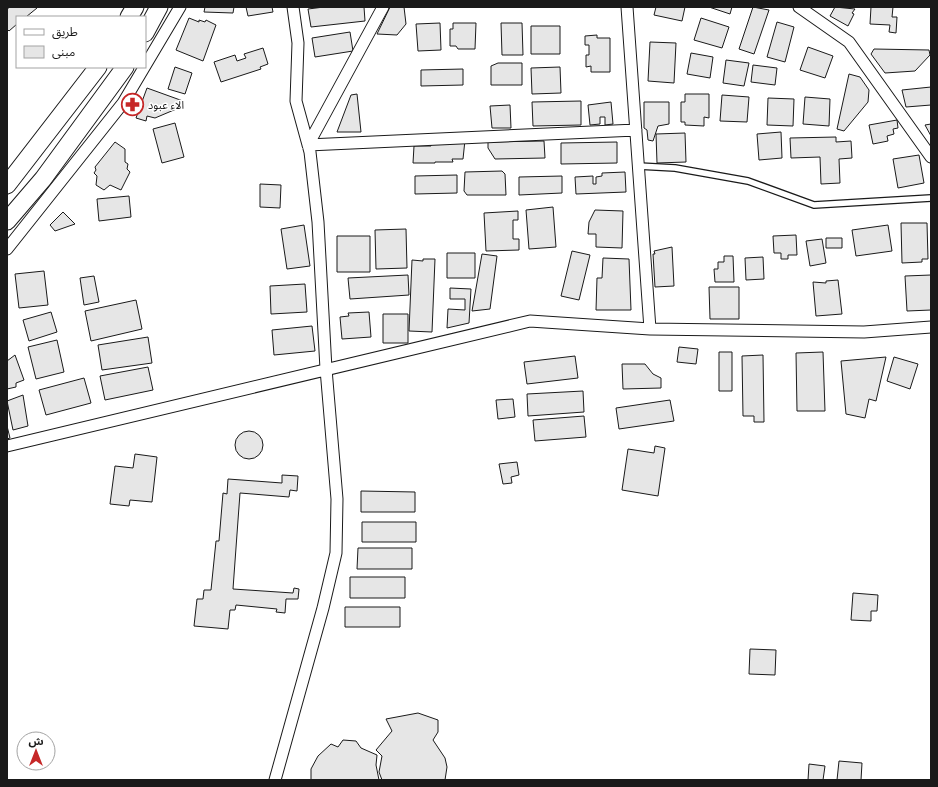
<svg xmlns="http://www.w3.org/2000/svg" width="938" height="787" font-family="Roboto,'Noto Sans Arabic',sans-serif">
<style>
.building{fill:#e6e6e6;stroke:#1a1a1a}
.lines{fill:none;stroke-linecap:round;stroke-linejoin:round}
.lane-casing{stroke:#1a1a1a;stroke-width:8}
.street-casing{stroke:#1a1a1a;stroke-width:13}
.primary-casing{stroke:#1a1a1a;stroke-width:19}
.lane{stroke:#fff;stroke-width:5.5}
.street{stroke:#fff;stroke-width:11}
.primary{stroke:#fff;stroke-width:17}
.labels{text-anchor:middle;stroke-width:3;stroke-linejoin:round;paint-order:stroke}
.poi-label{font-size:11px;fill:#1a1a1a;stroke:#fff;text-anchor:start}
</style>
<rect width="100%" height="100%" fill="#fff"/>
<path class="building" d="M10 7H36L37 8 26 17H17V24L9 31 7 29V9Z
M205 7H234L233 13 204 12Z
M246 7H272L273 12 248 16Z
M324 7H364L365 21 311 27 308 9Z
M390 7H404L406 24 397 35 377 34Z
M656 7H685L682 21 654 15Z
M709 7H732L730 14Z
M753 7 769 10 754 54 739 49Z
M835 7 855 9 852 13 854 14 848 26 830 16Z
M871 7H893L892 17H897L896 33 889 32 890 25 870 24Z
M189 18 199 22V20L205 22 206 20 216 25 203 61 176 50Z
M701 18 729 27 722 48 694 40Z
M777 22 794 27 785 62 767 57Z
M440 23 441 50 418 51 416 24Z
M453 23H476L475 49H458L456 46H450V29H453Z
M501 23H522L523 55H502Z
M531 26H560V54H531Z
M350 32 353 51 315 57 312 38Z
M597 35V38H610V72H591V66L586 67V55H589V45H585V36Z
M650 42 676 43 674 83 648 81Z
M808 47 833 56 825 78 800 70Z
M263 48 268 64 260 67 261 69 221 82 214 62 235 55 237 61 246 58 244 54Z
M874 49 929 50 930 55 915 71 885 73 871 54Z
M691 53 713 57 710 78 687 74Z
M726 60 749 63 744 86 723 83Z
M498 63H522V85H491V66Z
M753 65 777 68 775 85 751 82Z
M175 67 192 73 185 94 168 89Z
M560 67 561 93 532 94 531 68Z
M463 69V85L421 86V70Z
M849 74 860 77 869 90 868 102 844 131 837 129Z
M931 87V105L906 107 902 90Z
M147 88 183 101 181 107 155 118 147 116 146 121 136 118Z
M357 94 361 132H337L351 95Z
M685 94H709V118L704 117V126L685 125V122H681V102H685Z
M722 95 749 97 747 122 720 121Z
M805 97 830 99 829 126 803 124Z
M768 98 794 99 793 126 767 125Z
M581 101V125L533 126 532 102Z
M611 102 613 124 605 125V117H600V124L590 125 588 105Z
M644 102H669V124L658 126 653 141 648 140 647 130 644 128Z
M510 105 511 128H492L490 106Z
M897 120 898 128 893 129 894 134 887 136 888 141 873 144 869 125Z
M175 123 184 157 162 163 153 129Z
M931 124V136L925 125Z
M781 132 782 158 759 160 757 134Z
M685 133 686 162 657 163 656 134Z
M836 137V142L851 141 852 158 839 159 840 183 821 184 820 157 791 158 790 138Z
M465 140 463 159H452L453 162H435V163H413L414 146H431V142Z
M544 141 545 158 495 159 488 148V142Z
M115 142 125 149V162L128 164 127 169 130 172 121 190 110 185 104 190 96 185 97 176 94 173 96 170 95 167Z
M617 142V163L561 164V143Z
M919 155 924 183 898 188 893 159Z
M502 171 505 174 506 195H467L464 191 465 172Z
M625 172 626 192 576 194 575 177 593 176V184H596V177L602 176V173Z
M457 175V193L415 194V176Z
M562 176V193L519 195V177Z
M260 184 281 185 280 208 260 207Z
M129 196 131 217 99 221 97 199Z
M553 207 556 247 529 249 526 210Z
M595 210 623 211 622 248 596 247V234H588L589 222Z
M518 211V220H513V239H519V250L486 251 484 213Z
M63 212 75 224 55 231 50 225Z
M901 223H927L928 259H922V262L902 263Z
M304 225 310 266 287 269 281 229Z
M888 225 892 251 856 256 852 230Z
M406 229 407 268 376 269 375 230Z
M796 235 797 255H788V259H781V253H774L773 236Z
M337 236H370V272H337Z
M826 238H842V248H826Z
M822 239 826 263 810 266 806 241Z
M672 247 674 286 655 287 653 254H655L654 251Z
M572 251 590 255 579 300 561 296Z
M447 253H475V278H447Z
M482 254 497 256 490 309 472 311Z
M724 256H733L734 282H715L714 269H718V262H724Z
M763 257 764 279 746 280 745 258Z
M603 258 629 259 631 310H596L597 278H602Z
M423 259H435L432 332 409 331 412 260 423 261Z
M44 271 48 305 19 308 15 274Z
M408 275 409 295 350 299 348 278Z
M931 275V310L907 311 905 276Z
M94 276 99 302 84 305 80 278Z
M838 280 842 314 816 316 813 282 826 283V281Z
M305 284 307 312 271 314 270 286Z
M709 287H739V319H710Z
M450 288 471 289 469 323 447 328 448 309 465 310V299H450Z
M136 300 142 329 91 341 85 311Z
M51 312 57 332 29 341 23 320Z
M369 312 371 337 342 339 340 317 349 316 348 313Z
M383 314H408V343H383Z
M312 326 315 351 274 355 272 330Z
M148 337 152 363 102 370 98 345Z
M57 340 64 372 36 379 28 347Z
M679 347 698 349 696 364 677 362Z
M719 352H732V391H719Z
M823 352 825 411H797L796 353Z
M15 355 24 380 16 383V387L7 389V361Z
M763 355 764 422H754V416H743L742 356Z
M575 356 578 378 527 384 524 362Z
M886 357 876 401 869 399 865 418 846 414 841 361Z
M894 357 918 364 910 389 887 381Z
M622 364H645L653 374 661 378V388L623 389Z
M148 367 153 390 105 400 100 376Z
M84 378 91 403 46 415 39 390Z
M583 391 584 412 528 416 527 394Z
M23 395 28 426 13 430 7 401Z
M513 399 515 417 498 419 496 400Z
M670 400 674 421 619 429 616 408Z
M584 416 586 437 535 441 533 420Z
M7 426 10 438 7 439Z
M235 445a14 14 0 1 1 28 0a14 14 0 1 1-28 0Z
M655 446 665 448 658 496 622 490 628 449 654 453Z
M135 454 157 457 152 502 130 500 129 506 110 504 115 466 133 468Z
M517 462 519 475 511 477 512 483 503 484 499 464Z
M282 475 298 476 297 491 290 490 289 497 240 493 233 589 293 593 294 588 299 589 298 599H286L285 613 276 612 277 609 236 605 235 610H230L228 629 194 626 197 599H203L204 590H211L216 541H219L223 493 227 494 228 479 282 483Z
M361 491 415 492V512H361Z
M362 522H416V542H362Z
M358 548H412V569H357Z
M350 577H405V598H350Z
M853 593 878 595 877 611H871V621L851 620Z
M345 607H400V627H345Z
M750 649 776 650 775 675 749 674Z
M418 713 438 720V732L433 740 445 758 447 767 445 780H382L379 772 382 756 376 750 392 731 386 719Z
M343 740 356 741 361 748 377 755 376 765 379 780H311V769L318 756 331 744 338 747Z
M839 761 862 763 861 780H837Z
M809 764 825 766 823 780H808Z"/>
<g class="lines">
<defs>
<path id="lane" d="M638 166 675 168 748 181 814 205 931 198"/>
<path id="street" d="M627 7 650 329
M799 7 849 42 931 157
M308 145 636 130
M308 145 383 7
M7 249 123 103 180 7
M7 446 530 321 650 329 864 332 931 327
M275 780 323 608 336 553 337 499 326 369 318 222 310 152 296 101 298 43 293 7"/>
<path id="primary" d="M129 17 135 7
M145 33 159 7
M7 185 98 67
M7 221 43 179 125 67"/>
</defs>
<use href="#lane" class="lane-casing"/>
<use href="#street" class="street-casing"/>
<use href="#primary" class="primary-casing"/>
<use href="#lane" class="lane"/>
<use href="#street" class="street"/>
<use href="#primary" class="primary"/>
</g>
<defs>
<symbol id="pharmacy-ring" viewBox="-11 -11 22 22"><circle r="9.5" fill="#fff" stroke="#c62828" stroke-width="1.5"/><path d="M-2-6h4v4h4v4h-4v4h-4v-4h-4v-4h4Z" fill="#c62828"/></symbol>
</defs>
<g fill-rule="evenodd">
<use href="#pharmacy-ring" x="120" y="92" width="25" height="25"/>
</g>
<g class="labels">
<g class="poi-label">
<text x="148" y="109">الاء عبود</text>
</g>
</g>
<rect width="938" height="787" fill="none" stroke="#1a1a1a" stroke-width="16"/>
<rect x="16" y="16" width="130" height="52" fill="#ffffff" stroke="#a3a3a3"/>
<rect x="24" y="29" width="20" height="6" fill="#ffffff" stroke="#a3a3a3"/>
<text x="52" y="36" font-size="12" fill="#1a1a1a">طريق</text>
<rect x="24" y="46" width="20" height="12" fill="#e6e6e6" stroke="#a3a3a3"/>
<text x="52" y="56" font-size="12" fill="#1a1a1a">مبنى</text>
<g transform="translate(36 751)"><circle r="19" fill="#ffffff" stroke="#a3a3a3"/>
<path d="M0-3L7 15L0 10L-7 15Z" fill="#c62828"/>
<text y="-6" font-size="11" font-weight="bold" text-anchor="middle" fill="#1a1a1a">ش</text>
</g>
</svg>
